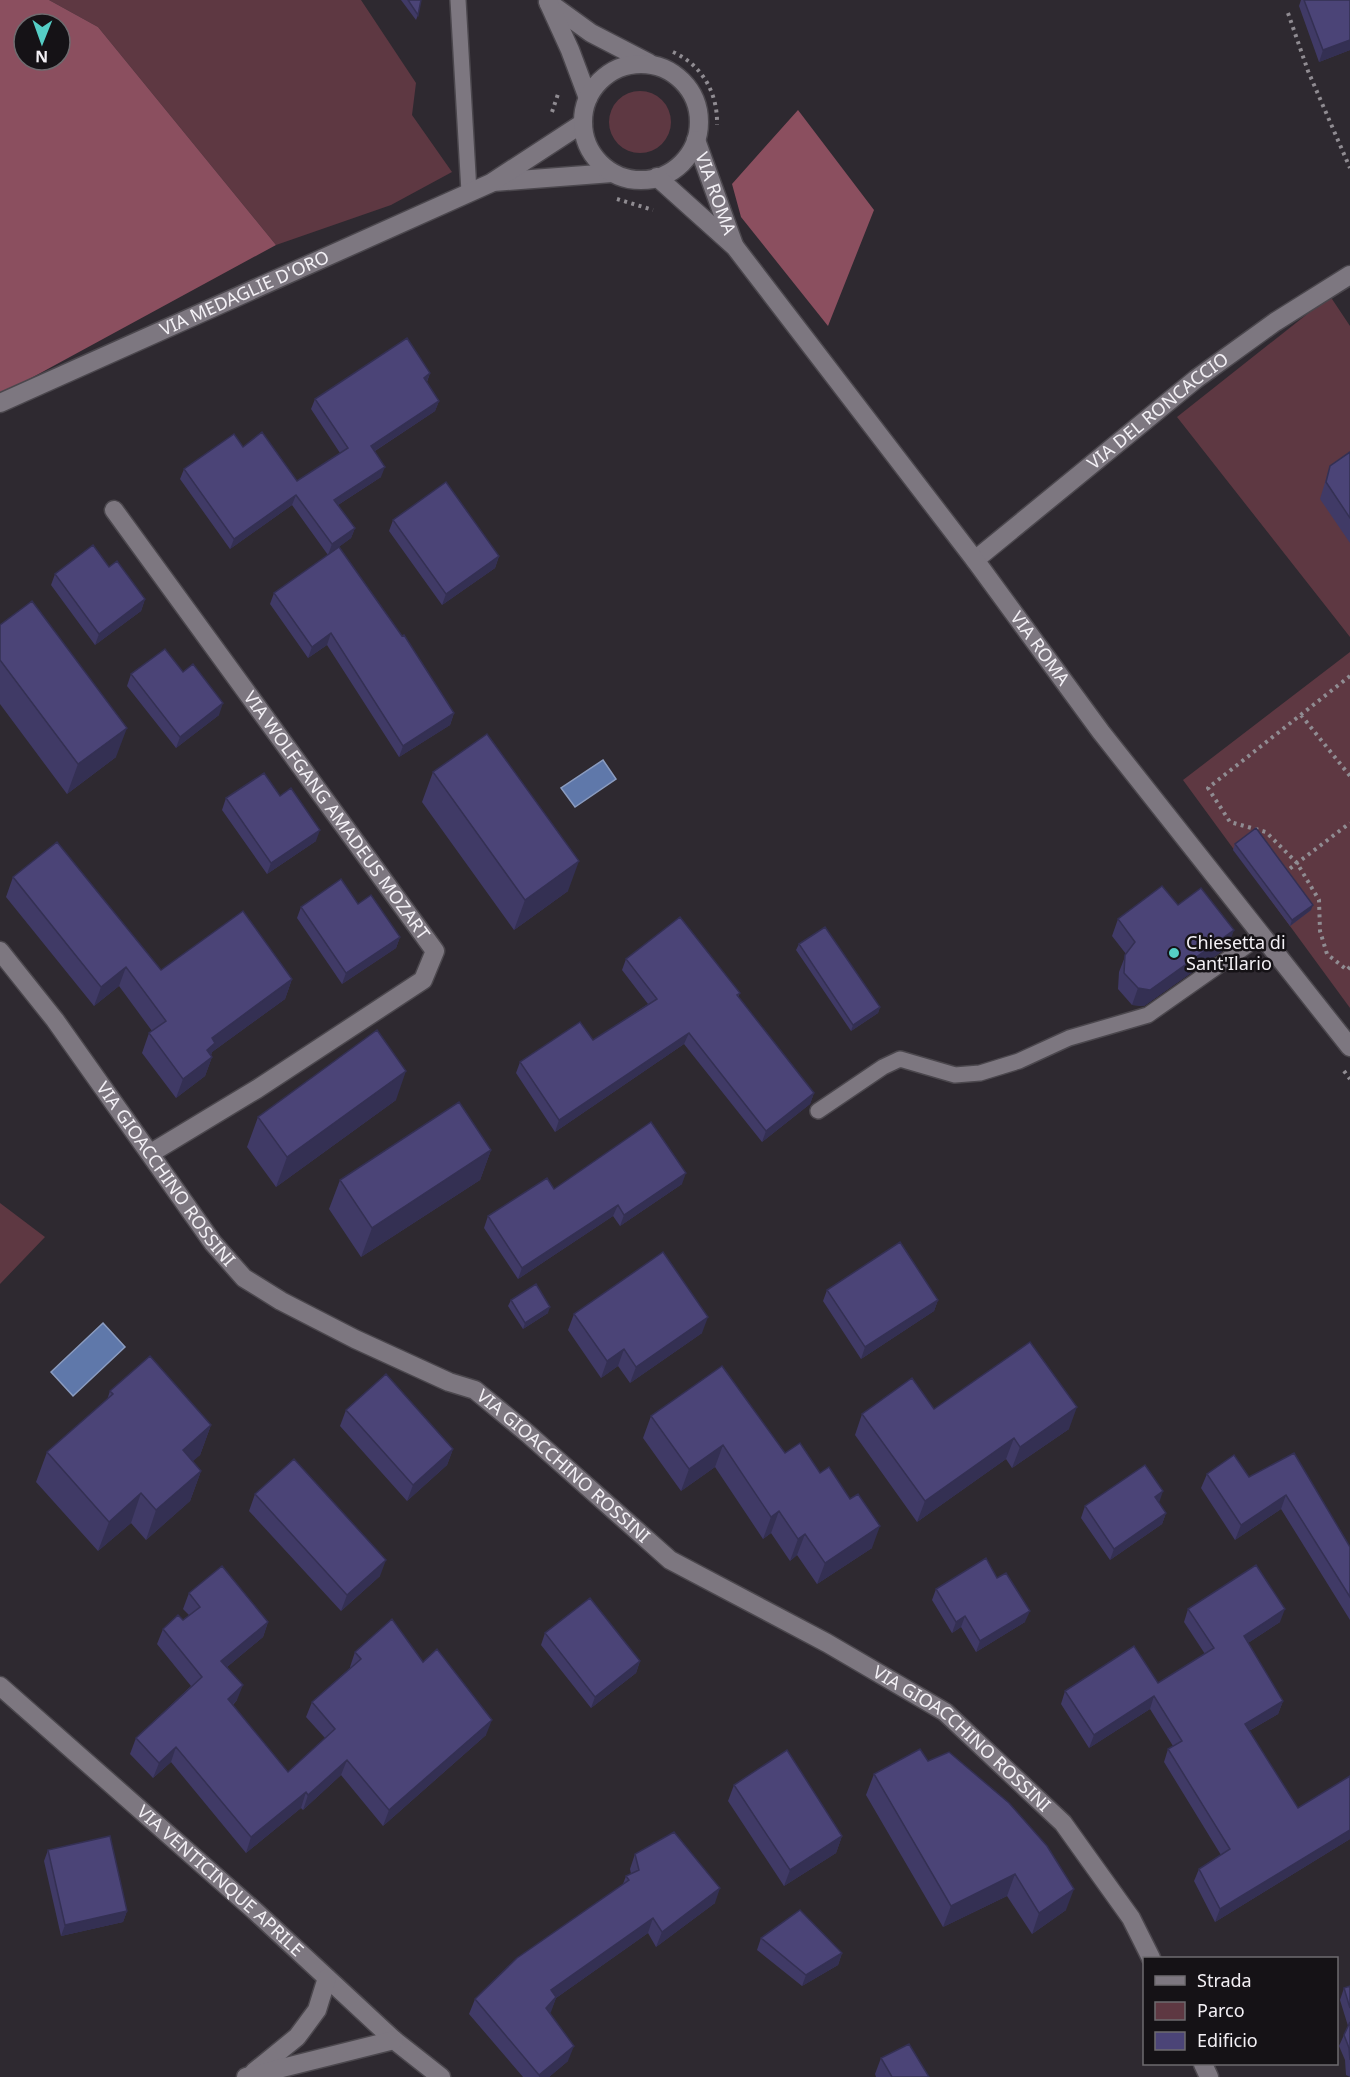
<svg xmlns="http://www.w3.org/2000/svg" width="1350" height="2077" font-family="'Noto Sans',sans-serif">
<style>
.green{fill:#5e3842}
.forest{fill:#8b4f5f;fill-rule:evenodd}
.water{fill:#5f78aa;stroke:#8b9cc0;stroke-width:1.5}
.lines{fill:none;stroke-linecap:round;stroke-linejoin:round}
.lane-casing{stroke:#4b474d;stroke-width:18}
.street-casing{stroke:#4b474d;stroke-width:21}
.secondary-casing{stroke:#4b474d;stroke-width:21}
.path{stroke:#908c92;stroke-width:4;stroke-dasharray:3 4.5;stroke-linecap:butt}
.lane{stroke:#7d7780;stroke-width:15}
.street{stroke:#7d7780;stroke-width:18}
.secondary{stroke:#7d7780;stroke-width:18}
.wall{fill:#403a66}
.shaded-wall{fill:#343053}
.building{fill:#4b4477;stroke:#343053;stroke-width:1.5}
.poi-dot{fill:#55cec6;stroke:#151216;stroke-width:2}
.labels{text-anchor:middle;stroke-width:5;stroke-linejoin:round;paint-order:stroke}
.street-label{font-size:18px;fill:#f3f0f5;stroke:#151216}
.poi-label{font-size:18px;fill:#f3f0f5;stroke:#151216;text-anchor:start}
</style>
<rect width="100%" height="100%" fill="#2e2930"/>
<path class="green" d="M49 0H361L416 83 412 115 452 172 391 205 276 245 98 27Z
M609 122a31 31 0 1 1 62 0a31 31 0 1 1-62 0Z
M1330 296 1350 326V637L1177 417Z
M1350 652V1008L1183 780Z
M0 1203 45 1237 0 1284Z"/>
<path class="forest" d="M0 0H49L98 27 276 245 0 395ZM24 24H60V60H24Z
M798 110 874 210 828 326 741 217 732 184Z"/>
<path class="water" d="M603 760 616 779 575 807 561 788Z
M103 1323 125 1347 73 1396 51 1372Z"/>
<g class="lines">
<defs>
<path id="lane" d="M458 0 469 192
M818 1111 883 1067 900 1059 955 1075 980 1073 1019 1061 1069 1038 1148 1015 1262 935"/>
<g id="street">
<path d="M493 182 612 173"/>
<path id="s1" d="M0 403 491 183 583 123"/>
<path id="s2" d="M114 510 435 951 423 980 257 1089 151 1153"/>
<path id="s3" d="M975 560 1196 379 1275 322 1350 275"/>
<path id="s4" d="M0 951 55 1020 213 1243 244 1278 281 1301 355 1339 449 1382 475 1390 527 1433 670 1560 827 1643 945 1712 1063 1823 1131 1918 1151 1958"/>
<path id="s5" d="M0 1686 255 1911 394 2040 441 2077"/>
<path d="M1203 2064 1209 2077"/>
<path d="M254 2072 297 2037 317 2010 327 1978"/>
<path d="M246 2077 394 2040"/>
</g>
<g id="secondary">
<path d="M548 2 591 33 649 63"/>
<path d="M549 4 570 50 588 98"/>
<circle cx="641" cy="122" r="58"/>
<path id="s6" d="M696 140 734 245"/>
<path id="s7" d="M657 177 735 247 975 560 1101 732 1350 1047"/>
</g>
</defs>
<use href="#lane" class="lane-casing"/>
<use href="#street" class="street-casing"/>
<use href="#secondary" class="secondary-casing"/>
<path class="path" d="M1288 13 1308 71 1350 168
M673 52C702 65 718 93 717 125
M552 112 558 94
M617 199 653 210
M1350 676 1208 788 1230 822 1266 832 1297 863 1319 900 1320 931 1327 954 1347 970 1350 967
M1301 715 1350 776
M1284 873 1350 823
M1344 1071 1350 1079"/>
<use href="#lane" class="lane"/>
<use href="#street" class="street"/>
<use href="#secondary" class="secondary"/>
</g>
<path class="wall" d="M401 0H421L418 15 416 20Z
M1301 0H1350V50L1319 62 1299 6Z
M430 373 427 382 439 401 435 411 375 451 381 477 338 505 355 528 351 538 333 551 454 713 450 725 399 757 327 645 308 658 270 604 274 593 328 555 292 505 230 549 180 479 184 469 243 447 297 481 340 453 311 409 315 399Z
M1350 452V543L1320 499 1330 466Z
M393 520 499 556 495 568 442 605 389 531Z
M109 567 145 599 141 611 95 645 51 585 55 574Z
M0 625 116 757 67 794 0 704Z
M183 672 219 715 176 748 127 686 131 674Z
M433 772 568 891 514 930 422 802Z
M280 796 316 841 267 874 222 810 226 798Z
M1235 844 1311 910 1290 926 1233 850Z
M13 877 161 970 292 979 285 999 212 1052 211 1055 212 1057 205 1076 176 1098 142 1053 149 1033 152 1031 119 986 94 1006 6 897Z
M358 904 400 937 396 948 342 984 297 918 301 907Z
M1178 905 1228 947 1144 1006 1132 1005 1118 989 1119 972 1126 954 1112 936 1118 919Z
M799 944 880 1007 878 1013 851 1031 796 950Z
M626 959 740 993 738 997 814 1093 810 1104 762 1142 684 1044 555 1132 516 1073 520 1062 593 1040 648 1004 622 970Z
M396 1100 276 1187 247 1147 258 1117Z
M491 1150 480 1180 361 1257 329 1209 340 1180Z
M682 1184 620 1226 613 1216 518 1279 484 1228 488 1216 554 1189Z
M827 1290 938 1300 934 1311 861 1359 823 1301Z
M511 1300 548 1313 523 1329 508 1306Z
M574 1314 702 1333 630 1383 618 1366 601 1378 568 1330Z
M110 1391 211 1425 200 1455 192 1461 201 1471 190 1501 146 1540 131 1523 98 1551 36 1482 47 1452 107 1400Z
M934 1409 1069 1429 1012 1468 1006 1459 917 1522 855 1435 862 1414Z
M346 1410 453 1449 447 1465 407 1501 340 1426Z
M651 1416 820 1473 872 1548 817 1584 797 1555 790 1561 771 1533 763 1539 715 1467 681 1491 643 1438Z
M1294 1453 1350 1547V1620L1281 1509 1235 1540 1201 1488 1207 1474 1249 1477Z
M255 1494 380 1576 341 1611 249 1511Z
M1159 1503 1166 1513 1162 1524 1110 1560 1081 1518 1085 1506Z
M936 1589 1025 1622 976 1652 961 1627 952 1633 932 1600Z
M189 1593 268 1622 263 1637 227 1667 237 1700 233 1705 288 1772 325 1738 306 1717 312 1702 350 1668V1667L355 1652 423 1662 486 1735 383 1826 341 1775 303 1810 301 1808 246 1853 171 1762 153 1778 130 1754 136 1738 191 1686 157 1644 163 1629 183 1620 189 1615 183 1609Z
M1188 1609 1280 1622 1248 1643 1283 1701 1278 1714 1249 1731 1298 1808 1350 1776V1839L1215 1922 1194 1881 1199 1869 1221 1855 1164 1762 1168 1749 1173 1746 1150 1709 1089 1748 1061 1704 1065 1691 1158 1683 1205 1654 1184 1622Z
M545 1633 640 1661 636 1673 591 1708 541 1645Z
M928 1761 1066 1910 1032 1934 1007 1896 943 1927 866 1795 874 1774Z
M734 1785 842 1836 836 1853 784 1886 728 1801Z
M48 1850 127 1911 123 1922 61 1936 44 1861Z
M635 1854 715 1903 656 1947 648 1933 556 1998 550 2013 568 2061 549 2077H523L469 2014 475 1999 623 1884 626 1876 631 1874 630 1869Z
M761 1938 842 1953 838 1965 802 1986 757 1950Z
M1350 1986V2077L1346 2075 1345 2060 1339 2046 1348 2026 1340 2000 1344 1988Z
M881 2058 929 2077H876L875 2074Z"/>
<path class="shaded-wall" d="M1350 40V50L1319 62 1323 50Z
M430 373 426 384 424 378Z
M439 401 435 411 367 456 371 446Z
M385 467 381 477 330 510 334 500Z
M296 495 292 505 230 549 234 539Z
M355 528 351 538 328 555 332 544Z
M499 556 495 568 442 605 446 594Z
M145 599 141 611 95 645 99 634Z
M331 633 327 645 308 658 312 647Z
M223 703 219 715 176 748 180 737Z
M454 713 450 725 399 757 403 746Z
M127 728 116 757 67 794 78 764Z
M320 830 316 841 267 874 271 863Z
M579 861 568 891 514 930 525 900Z
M1313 905 1311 910 1290 926 1292 920Z
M1234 930 1228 947 1144 1006 1132 1005 1138 988Z
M400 937 396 948 342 984 346 973Z
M126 967 119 986 94 1006 101 987Z
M292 979 285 999 212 1052 210 1059 212 1057 205 1076 176 1098 183 1079 212 1038Z
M880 1007 878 1013 851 1031 853 1025Z
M689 1033 684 1044 555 1132 559 1120Z
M406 1071 396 1100 276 1187 287 1157Z
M814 1093 810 1104 762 1142 766 1131Z
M491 1150 480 1180 361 1257 372 1228Z
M686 1173 682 1184 620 1226 624 1215Z
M618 1205 613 1216 518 1279 522 1268Z
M938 1300 934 1311 861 1359 865 1347Z
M550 1307 548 1313 523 1329 525 1323Z
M708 1317 702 1333 630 1383 636 1367Z
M624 1349 618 1366 601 1378 607 1361Z
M1077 1407 1069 1429 1012 1468 1020 1447Z
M211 1425 200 1455 172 1480 183 1450Z
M1014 1438 1006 1459 917 1522 925 1501Z
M723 1445 715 1467 681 1491 689 1469Z
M453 1449 447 1465 407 1501 413 1485Z
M201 1471 190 1501 146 1540 156 1510Z
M1163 1491 1159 1503 1151 1508 1155 1497Z
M141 1493 131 1523 98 1551 109 1522Z
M1286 1495 1281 1509 1235 1540 1241 1525Z
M779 1511 771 1533 763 1539 771 1517Z
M1166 1513 1162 1524 1110 1560 1114 1549Z
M880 1526 872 1548 817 1584 825 1563Z
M805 1534 797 1555 790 1561 798 1539Z
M386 1560 380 1576 341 1611 347 1595Z
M1285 1609 1280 1622 1239 1649 1244 1636Z
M1030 1611 1025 1622 976 1652 980 1641Z
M965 1616 961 1627 952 1633 956 1622Z
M268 1622 263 1637 215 1677 221 1661Z
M640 1661 636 1673 591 1708 595 1697Z
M243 1685 237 1700 222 1715 228 1699Z
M1154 1696 1150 1709 1089 1748 1094 1735Z
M1283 1701 1278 1714 1240 1736 1245 1724Z
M492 1720 486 1735 383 1826 389 1810Z
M176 1747 171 1762 153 1778 159 1763Z
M347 1760 341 1775 303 1810 308 1795Z
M306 1792 301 1808 246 1853 251 1837Z
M1350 1830V1839L1215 1922 1220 1909Z
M842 1836 836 1853 784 1886 790 1870Z
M1015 1874 1007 1896 943 1927 951 1906Z
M720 1888 715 1903 656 1947 662 1932Z
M1074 1889 1066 1910 1032 1934 1039 1913Z
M127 1911 123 1922 61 1936 65 1925Z
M653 1918 648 1933 556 1998 551 2012 541 2023 551 1990Z
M842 1953 838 1965 802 1986 806 1975Z
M574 2046 568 2061 549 2077H539V2075Z"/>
<path class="building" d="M408 0H421L418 15Z
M1304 0H1350V40L1323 50Z
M407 338 430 373 424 378 439 401 371 446 385 467 334 500 355 528 332 544 296 495 234 539 184 469 234 434 243 447 262 432 297 481 348 448 315 399Z
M1350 452V518L1326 482 1330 466Z
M446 482 499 556 446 594 393 520Z
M93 545 109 567 117 561 145 599 99 634 55 574Z
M339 547 402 636 404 635 454 713 403 746 331 633 312 647 274 593Z
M32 601 127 728 78 764 0 660V625Z
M165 649 183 672 193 664 223 703 180 737 131 674Z
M487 734 579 861 525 900 433 772Z
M264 773 280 796 291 788 320 830 271 863 226 798Z
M1256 828 1313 905 1292 920 1235 844Z
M57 842 161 970 243 911 292 979 212 1038 215 1043 207 1050 212 1057 183 1079 149 1033 166 1021 126 967 101 987 13 877Z
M341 879 358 904 371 895 400 937 346 973 301 907Z
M1162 886 1178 905 1201 888 1234 930 1150 990 1138 988 1124 973 1125 955 1135 942 1118 919Z
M680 917 740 993 737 995 814 1093 766 1131 689 1033 559 1120 520 1062 580 1022 593 1040 657 999 626 959Z
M825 927 880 1007 853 1025 799 944Z
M377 1030 406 1071 287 1157 258 1117Z
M459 1102 491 1150 372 1228 340 1180Z
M651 1122 686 1173 624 1215 618 1205 522 1268 488 1216 547 1178 554 1189Z
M900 1242 938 1300 865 1347 827 1290Z
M663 1252 708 1317 636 1367 624 1349 607 1361 574 1314Z
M536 1284 550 1307 525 1323 511 1300Z
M1030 1342 1077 1407 1020 1447 1014 1438 925 1501 862 1414 912 1378 934 1409Z
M150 1356 211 1425 183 1450 201 1471 156 1510 141 1493 109 1522 47 1452 113 1394 110 1391Z
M722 1366 785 1453 800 1443 820 1473 829 1467 850 1499 858 1494 880 1526 825 1563 805 1534 798 1539 779 1511 771 1517 723 1445 689 1469 651 1416Z
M386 1374 453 1449 413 1485 346 1410Z
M1294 1453 1350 1547V1597L1286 1495 1241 1525 1207 1474 1234 1455 1249 1477Z
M294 1459 386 1560 347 1595 255 1494Z
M1145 1465 1163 1491 1155 1497 1166 1513 1114 1549 1085 1506Z
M986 1558 997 1578 1006 1573 1030 1611 980 1641 965 1616 956 1622 936 1589Z
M1256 1565 1285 1609 1244 1636 1283 1701 1245 1724 1298 1808 1350 1776V1830L1220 1909 1199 1869 1230 1849 1168 1749 1182 1741 1154 1696 1094 1735 1065 1691 1134 1646 1158 1683 1214 1648 1188 1609Z
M222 1566 268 1622 221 1661 243 1685 228 1699 288 1772 335 1729 312 1702 361 1659 355 1652 392 1619 423 1662 437 1649 492 1720 389 1810 347 1760 308 1795 306 1792 251 1837 176 1747 159 1763 136 1738 202 1677 163 1629 178 1615 183 1620 200 1607 189 1593Z
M590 1598 640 1661 595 1697 545 1633Z
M920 1749 928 1761 949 1752 1009 1803 1047 1846 1074 1889 1039 1913 1015 1874 951 1906 874 1774Z
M787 1750 842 1836 790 1870 734 1785Z
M674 1832 720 1888 662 1932 653 1918 551 1990 556 1997 546 2008 574 2046 539 2075 475 1999 517 1958 629 1880 626 1876 639 1870 635 1854Z
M110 1836 127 1911 65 1925 48 1850Z
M800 1910 842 1953 806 1975 761 1938Z
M1350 1986V2008L1344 1988Z
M1350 2022V2060L1349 2048 1344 2035Z
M909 2044 929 2077H892L881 2058Z"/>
<circle class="poi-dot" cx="1174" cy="953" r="6"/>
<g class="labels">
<g class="street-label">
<text dy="6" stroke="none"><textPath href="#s6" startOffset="57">VIA ROMA</textPath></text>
<text dy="6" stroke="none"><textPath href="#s1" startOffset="268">VIA MEDAGLIE D'ORO</textPath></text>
<text dy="6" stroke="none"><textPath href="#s3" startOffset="236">VIA DEL RONCACCIO</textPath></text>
<text dy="6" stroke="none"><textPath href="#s7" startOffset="609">VIA ROMA</textPath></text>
<text dy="6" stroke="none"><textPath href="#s2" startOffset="378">VIA WOLFGANG AMADEUS MOZART</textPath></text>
<text dy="6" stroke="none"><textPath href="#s4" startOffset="278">VIA GIOACCHINO ROSSINI</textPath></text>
<text dy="6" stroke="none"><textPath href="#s4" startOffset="782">VIA GIOACCHINO ROSSINI</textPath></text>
<text dy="6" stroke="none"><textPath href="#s4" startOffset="1268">VIA GIOACCHINO ROSSINI</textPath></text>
<text dy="6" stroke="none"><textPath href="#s5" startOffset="294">VIA VENTICINQUE APRILE</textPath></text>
</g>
<g class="poi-label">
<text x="1186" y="949">Chiesetta di<tspan x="1186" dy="21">Sant'Ilario</tspan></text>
</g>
</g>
<rect x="1143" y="1957" width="195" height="108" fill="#151216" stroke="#6e6b6f" stroke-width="1.5"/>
<rect x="1155" y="1976" width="30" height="9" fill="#7d7780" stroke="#6e6b6f" stroke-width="1.5"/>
<text x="1197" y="1987" font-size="18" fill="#f3f0f5">Strada</text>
<rect x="1155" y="2002" width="30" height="18" fill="#5e3842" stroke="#6e6b6f" stroke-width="1.5"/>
<text x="1197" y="2017" font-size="18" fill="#f3f0f5">Parco</text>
<rect x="1155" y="2032" width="30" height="18" fill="#4b4477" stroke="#6e6b6f" stroke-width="1.5"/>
<text x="1197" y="2047" font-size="18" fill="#f3f0f5">Edificio</text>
<g transform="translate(42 42) rotate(181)"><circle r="28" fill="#151216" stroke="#6e6b6f" stroke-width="1.5"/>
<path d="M0-4.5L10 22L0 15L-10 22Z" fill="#55cec6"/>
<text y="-9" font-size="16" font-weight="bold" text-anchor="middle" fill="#f3f0f5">N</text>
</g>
</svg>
